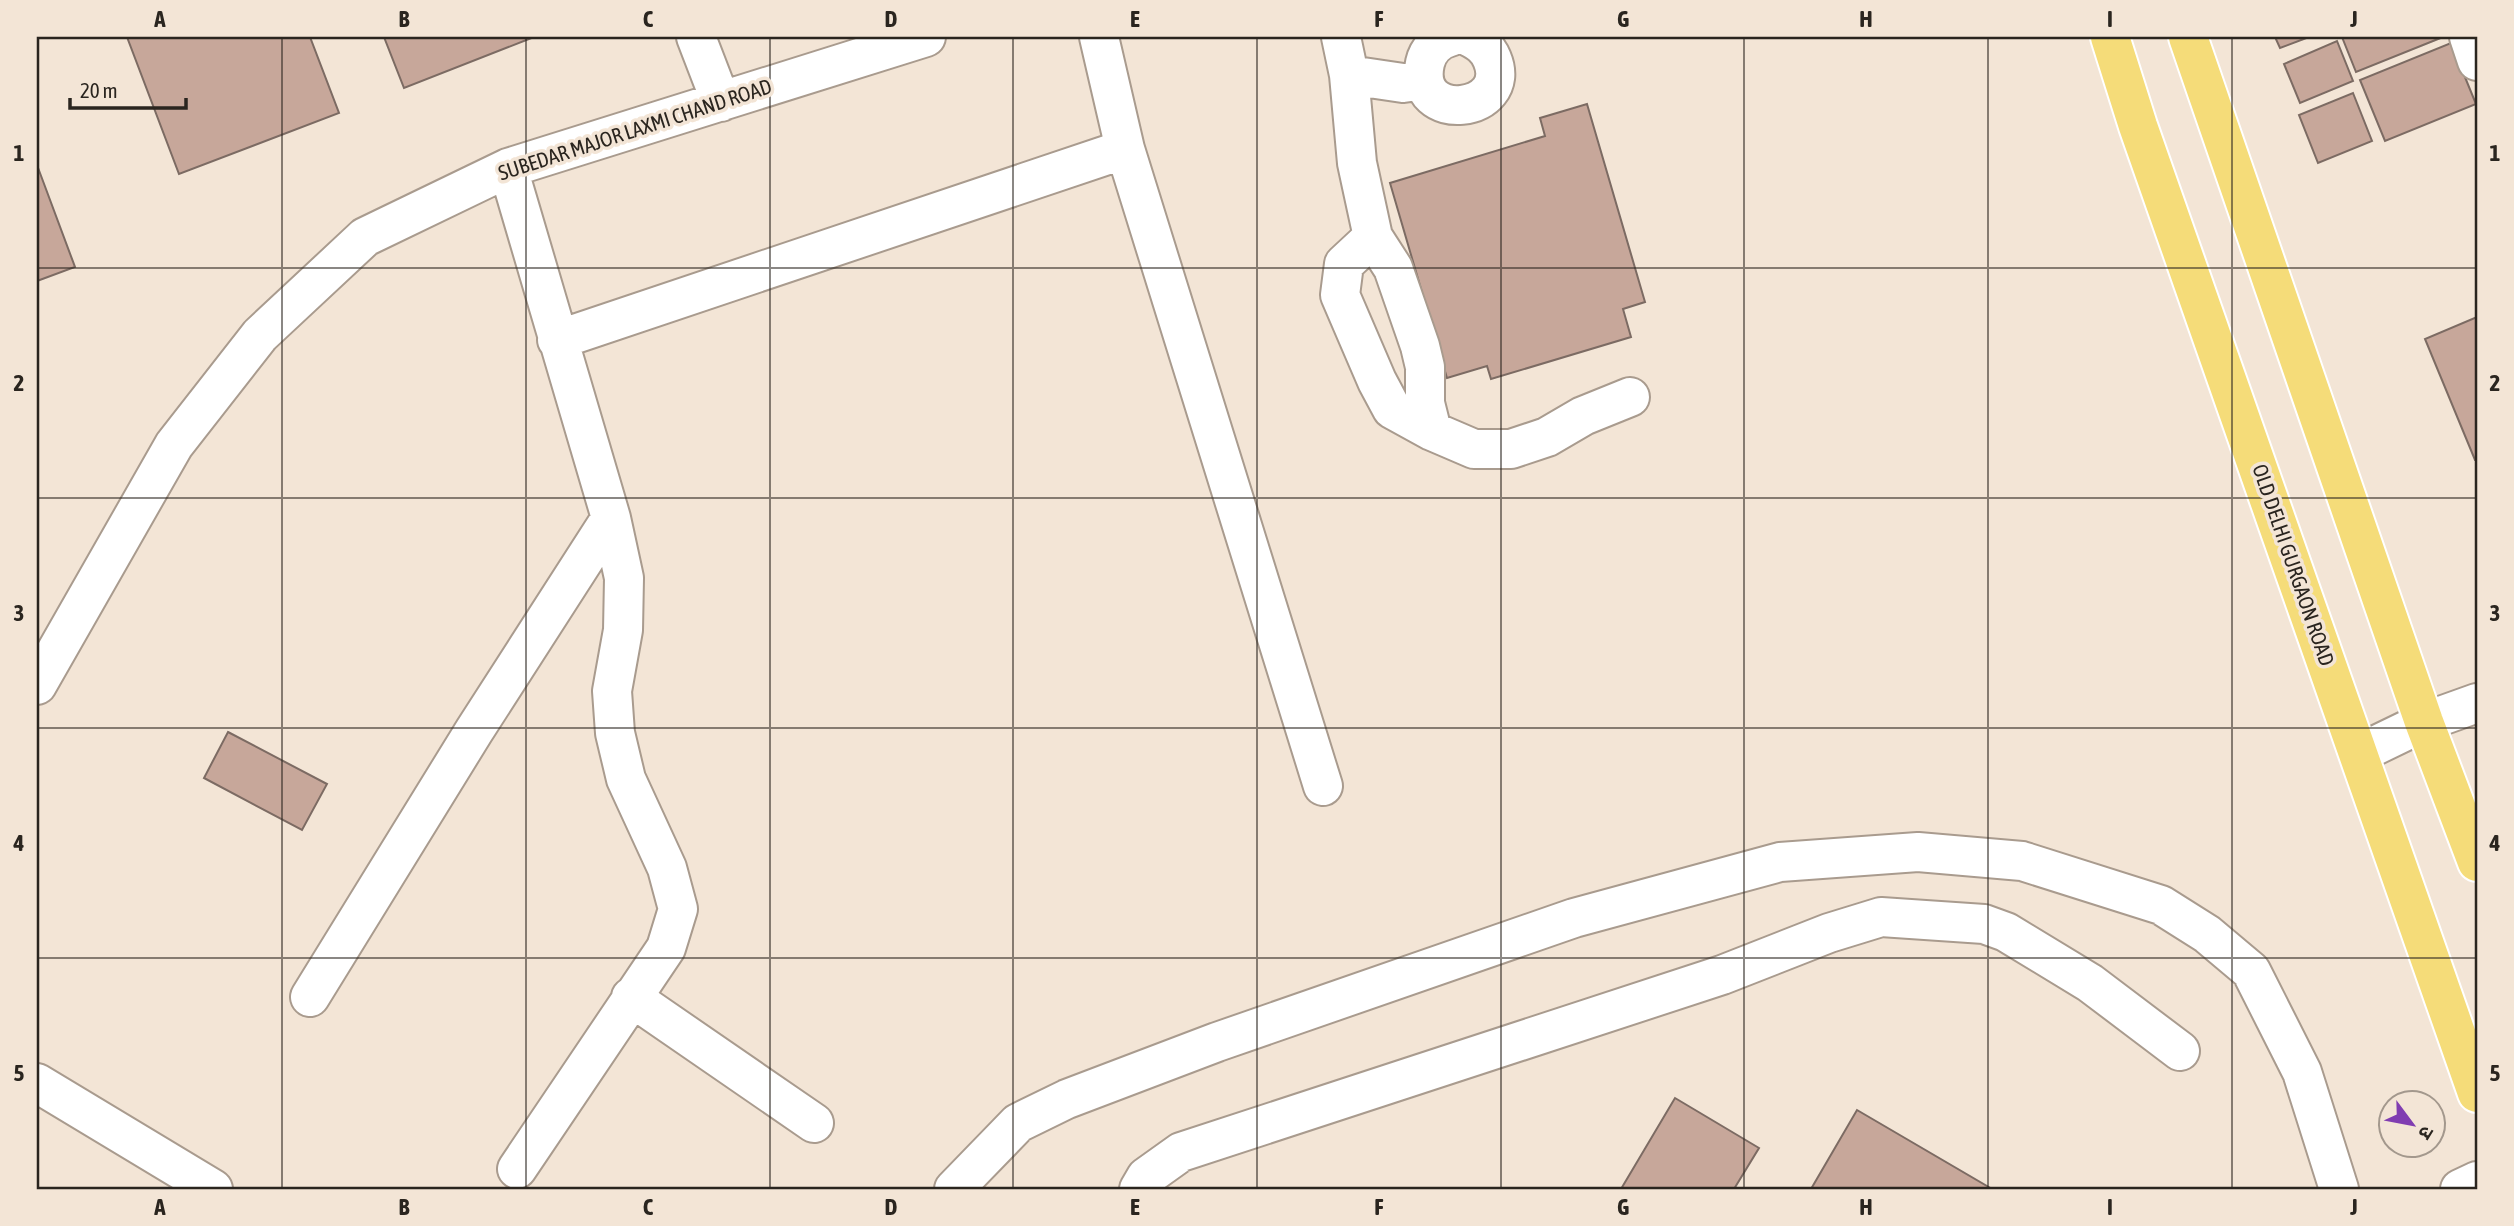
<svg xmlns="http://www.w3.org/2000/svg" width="2514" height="1226" font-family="'Asap Condensed','Noto Sans Devanagari',sans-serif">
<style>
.building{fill:#c7a79a;stroke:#7c6b63;stroke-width:2}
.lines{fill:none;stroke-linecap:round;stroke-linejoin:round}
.minor-casing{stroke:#a99b8e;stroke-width:42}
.major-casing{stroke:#fff;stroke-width:42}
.minor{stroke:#fff;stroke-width:38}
.major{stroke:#f5dc79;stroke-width:38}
.grid{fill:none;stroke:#2a251f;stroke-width:2;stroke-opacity:0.55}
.labels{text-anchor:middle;stroke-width:7;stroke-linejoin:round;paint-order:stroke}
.street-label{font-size:21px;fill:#2a251f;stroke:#f3e5d6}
.neatline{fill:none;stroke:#2a251f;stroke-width:2.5}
.grid-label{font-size:23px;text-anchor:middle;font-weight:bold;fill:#2a251f}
</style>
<rect width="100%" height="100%" fill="#f3e5d6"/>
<path class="building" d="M127 37H310L339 113 179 174Z
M384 37H534L404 88Z
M2275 37H2309L2280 48Z
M2342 37H2443L2356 72Z
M2337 41 2353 81 2300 103 2284 64Z
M2451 43 2476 104 2385 141 2360 80Z
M2353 93 2372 141 2318 163 2299 115Z
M1587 104 1645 302 1623 309 1631 337 1491 379 1487 366 1447 378 1390 183 1545 136 1540 118Z
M37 165 75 267 37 281Z
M2477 317V460H2475L2425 339Z
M228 732 327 784 302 830 204 778Z
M1675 1098 1759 1148 1734 1189H1621Z
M1857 1110 1992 1189H1811Z"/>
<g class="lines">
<defs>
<path id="minor" d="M696 37 721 102
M1099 37 1125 149 1323 786
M1341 37 1349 75 1357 163 1373 237 1393 268 1420 346 1425 367V403L1432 431
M1450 37C1438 40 1428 50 1425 63 1411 126 1515 113 1492 59 1487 47 1479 42 1469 37
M2469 37 2477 61
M1349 75 1403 83 1424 80
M508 168 611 518 624 578 623 630 612 691 615 733 626 779 667 868 678 909 666 948 517 1169
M1373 237 1344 264 1340 295 1377 381 1392 409 1432 431 1474 449H1511L1547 437 1583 416 1630 397
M557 340 1125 149
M37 685 174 445 260 335 365 237 508 168 926 37
M2360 753 2424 722 2477 703
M310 997 474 731 611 518
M631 997 814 1123
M37 1083 213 1189
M954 1189 1018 1123 1067 1099 1217 1042 1574 918 1780 862 1918 852 2022 861 2161 905 2207 934 2251 971 2302 1072 2339 1189
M1139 1189 1146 1177 1181 1152 1722 975 1829 933 1881 917 1984 924 2006 932 2090 983 2180 1051
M2460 1189 2477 1181"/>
<path id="major" d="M2110 37 2138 126 2477 1093
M2188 37 2424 722 2477 862"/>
</defs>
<use href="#minor" class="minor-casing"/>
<use href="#major" class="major-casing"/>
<use href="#minor" class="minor"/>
<use href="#major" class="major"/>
</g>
<path class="grid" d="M282 37V1189M526 37V1189M770 37V1189M1013 37V1189M1257 37V1189M1501 37V1189M1744 37V1189M1988 37V1189M2232 37V1189M37 268H2477M37 498H2477M37 728H2477M37 958H2477"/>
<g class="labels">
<g class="street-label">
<text transform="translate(635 130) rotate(-18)" y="7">SUBEDAR MAJOR LAXMI CHAND ROAD</text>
<text transform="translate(2293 565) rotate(71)" y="7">OLD DELHI GURGAON ROAD</text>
</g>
</g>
<rect width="2514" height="1226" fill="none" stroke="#f3e5d6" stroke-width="77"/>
<g transform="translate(2412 1124) rotate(122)"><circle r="33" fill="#f3e5d6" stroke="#a3988d" stroke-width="2"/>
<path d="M0-5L12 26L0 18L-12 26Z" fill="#803db1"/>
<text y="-10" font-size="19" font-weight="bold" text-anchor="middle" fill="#2a251f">उ</text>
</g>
<path d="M70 98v10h116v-10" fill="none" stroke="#2a251f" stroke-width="3.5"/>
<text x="80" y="98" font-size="21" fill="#2a251f" stroke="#f3e5d6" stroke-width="5" paint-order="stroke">20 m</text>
<rect x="38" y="38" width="2438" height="1150" class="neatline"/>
<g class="grid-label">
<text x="160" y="27">A</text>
<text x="404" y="27">B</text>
<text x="648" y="27">C</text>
<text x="891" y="27">D</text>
<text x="1135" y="27">E</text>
<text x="1379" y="27">F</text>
<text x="1623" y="27">G</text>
<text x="1866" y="27">H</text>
<text x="2110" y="27">I</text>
<text x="2354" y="27">J</text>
<text x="19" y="161">1</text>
<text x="2495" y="161">1</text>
<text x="19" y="391">2</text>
<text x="2495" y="391">2</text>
<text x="19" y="621">3</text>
<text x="2495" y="621">3</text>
<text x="19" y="851">4</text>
<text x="2495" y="851">4</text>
<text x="19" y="1081">5</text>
<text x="2495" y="1081">5</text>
<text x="160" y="1215">A</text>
<text x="404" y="1215">B</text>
<text x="648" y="1215">C</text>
<text x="891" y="1215">D</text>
<text x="1135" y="1215">E</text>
<text x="1379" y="1215">F</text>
<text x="1623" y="1215">G</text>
<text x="1866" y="1215">H</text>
<text x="2110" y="1215">I</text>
<text x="2354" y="1215">J</text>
</g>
</svg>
